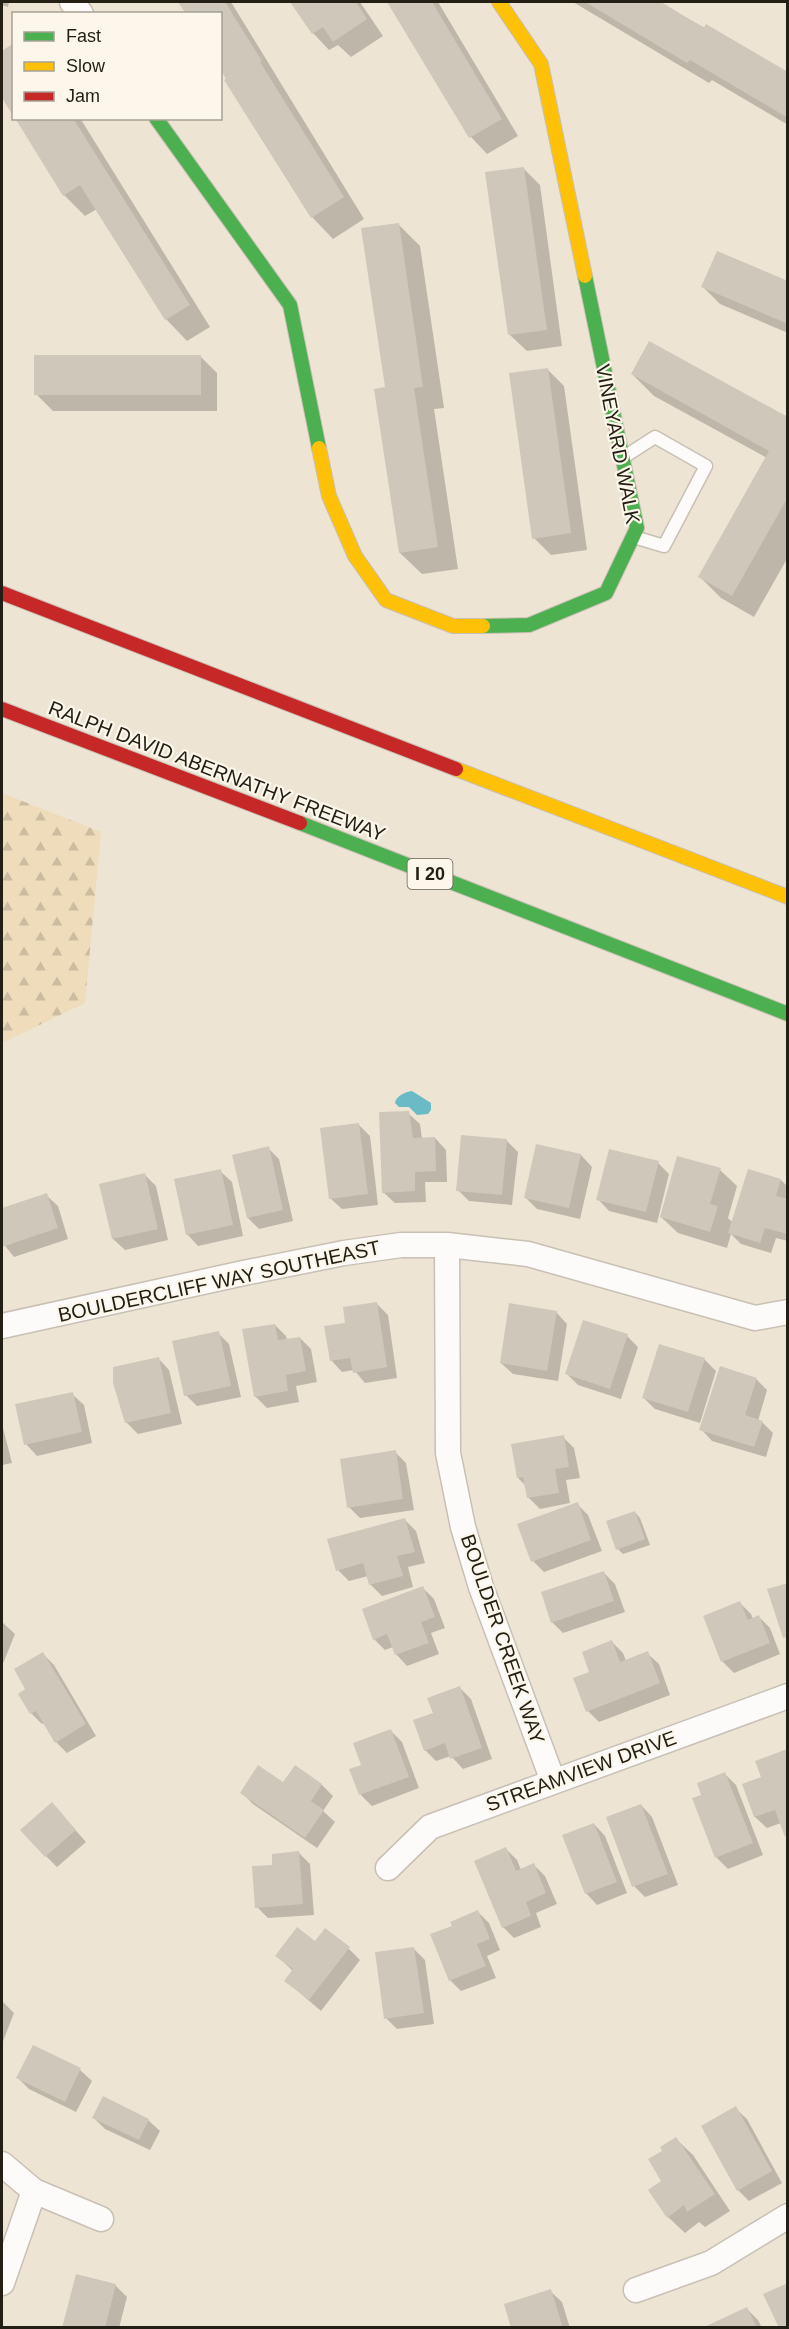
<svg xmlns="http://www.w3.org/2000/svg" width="789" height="2329" font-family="Arial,sans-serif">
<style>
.forest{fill:url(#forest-firs)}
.water{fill:#6abbc6}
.shadow{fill:#0003}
.building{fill:#cfc7ba}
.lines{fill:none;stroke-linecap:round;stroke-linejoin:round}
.lane-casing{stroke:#c8c0b4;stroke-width:15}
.street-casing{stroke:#c8c0b4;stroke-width:27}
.fast-casing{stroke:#c8c0b4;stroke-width:16}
.slow-casing{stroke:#c8c0b4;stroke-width:16}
.jam-casing{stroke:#c8c0b4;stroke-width:16}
.lane{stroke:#fcfbf9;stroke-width:12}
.street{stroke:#fcfbf9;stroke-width:24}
.fast{stroke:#4caf50;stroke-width:14}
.slow{stroke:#ffc107;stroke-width:14}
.jam{stroke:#c62828;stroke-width:14}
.labels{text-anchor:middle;stroke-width:4.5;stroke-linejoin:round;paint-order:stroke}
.shield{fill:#fdf6ea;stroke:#656054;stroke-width:1.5}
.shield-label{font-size:18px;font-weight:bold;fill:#241f14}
.street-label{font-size:20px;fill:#241f14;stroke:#fdf6ea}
</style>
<defs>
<pattern id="forest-firs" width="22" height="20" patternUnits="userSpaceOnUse" patternTransform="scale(1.5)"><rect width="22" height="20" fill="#eedcbb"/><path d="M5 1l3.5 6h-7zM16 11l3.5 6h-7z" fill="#ccbca0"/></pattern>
</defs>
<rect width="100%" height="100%" fill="#eee4d4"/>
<path class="forest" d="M2 793 101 832 85 1003 2 1043Z"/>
<path class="water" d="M412 1091 431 1103V1110L428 1114 417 1115 409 1107H399L395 1103C396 1096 405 1092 412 1091Z"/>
<path class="shadow" d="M2 2H9L8 7 2 5Z
M179 2H231L364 219 333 239 312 217 220 14H187Z
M292 2H360L383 36 351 57 338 45 329 50 313 33Z
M389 2H438L518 136 487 154 471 137Z
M573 2H658L788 74V125L712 80 709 83Z
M14 45V114L2 95V52Z
M16 118H80L210 327 187 341 166 319 97 209 85 216 64 195Z
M523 168 540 185 562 346 527 351 510 335Z
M398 224 420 246 444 408 434 409 458 569 422 574 400 553 387 388Z
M788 283V333L720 304 703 287Z
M200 356 217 373V411H53L36 394Z
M547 369 564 386 587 550 551 555 534 538Z
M632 374 788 418V557L754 617 721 598 700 577 767 458 654 396Z
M408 1113 420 1124 422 1139 435 1138 446 1150 447 1182H425L426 1202 395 1203 383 1192Z
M359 1125 370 1136 378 1205 342 1209 330 1198Z
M507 1141 518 1152 512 1205 469 1201 458 1190Z
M268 1148 279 1159 293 1221 259 1229 248 1218Z
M581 1155 592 1167 580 1219 537 1209 526 1198Z
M658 1163 669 1174 657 1223 609 1211 598 1199Z
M720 1170 737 1186 728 1218 733 1223 781 1180 788 1187V1241L776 1238 771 1253 741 1244 731 1234 727 1248 678 1233 661 1217Z
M220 1171 232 1182 243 1236 198 1246 187 1234Z
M145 1175 156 1186 168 1240 125 1250 113 1239 101 1185Z
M46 1195 58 1206 68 1239 14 1257 2 1242V1210Z
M376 1303 388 1315 397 1378 365 1383 354 1370 342 1372 331 1360 347 1324Z
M556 1312 567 1324 558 1381 513 1374 501 1363Z
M275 1325 286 1336 287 1340 300 1338 311 1349 317 1382 296 1386 299 1402 267 1408 255 1396Z
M218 1333 229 1344 241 1397 197 1406 186 1395Z
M627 1336 638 1347 621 1399 578 1385 567 1374Z
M660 1345 705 1360 716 1371 700 1423 655 1409 644 1398Z
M158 1358 169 1370 182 1424 138 1434 126 1422Z
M756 1379 767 1390 758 1421 762 1422 773 1433 766 1457 712 1441 701 1429Z
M72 1394 84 1405 92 1443 37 1456 26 1444Z
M2 1424 12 1463 2 1465Z
M563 1437 574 1448 580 1478 566 1480 570 1503 540 1509 528 1497 526 1486 518 1478Z
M395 1452 406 1463 414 1510 360 1518 349 1507Z
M577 1504 588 1515 602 1551 544 1572 533 1561Z
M635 1512 640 1518 650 1545 623 1554 618 1549Z
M404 1519 416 1531 425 1563 408 1567 413 1587 382 1596 370 1584 368 1576 349 1581 338 1570Z
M604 1573 615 1584 625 1612 563 1633 552 1622Z
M423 1588 434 1599 445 1628 431 1633 439 1654 407 1666 396 1654 393 1647 385 1650 374 1639Z
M740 1603 751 1614 753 1619 759 1617 770 1628 780 1654 734 1673 722 1661Z
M2 1622 15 1634 2 1666Z
M612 1642 623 1653 626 1661 647 1653 659 1664 670 1695 599 1722 588 1711 591 1673Z
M43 1654 54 1665 96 1736 67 1753 56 1742 45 1723 42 1724 31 1713 27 1690Z
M460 1688 471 1699 492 1759 463 1769 451 1756 436 1761 425 1750 435 1714Z
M390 1730 402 1742 419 1788 372 1806 361 1795 351 1770 363 1766Z
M786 1750 788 1751V1837L781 1823 767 1828 755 1817 744 1785 763 1778Z
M295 1767 322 1785 333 1796 323 1811 335 1822 317 1848 253 1804 242 1793 283 1784Z
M725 1774 736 1785 763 1855 728 1869 717 1858 694 1799 703 1796Z
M641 1805 652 1817 678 1885 645 1897 634 1886Z
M63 1816 86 1842 57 1867 46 1856Z
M594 1824 605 1836 627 1893 597 1905 586 1893Z
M506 1849 517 1860 521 1870 534 1865 545 1876 557 1904 536 1913 541 1927 514 1938 503 1927Z
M299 1853 310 1864 314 1915 268 1918 257 1907 274 1867Z
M478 1912 489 1923 500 1950 487 1956 496 1978 461 1991 450 1980 454 1927Z
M316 1943 349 1949 360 1960 321 2011 286 1981 293 1971 277 1956Z
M413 1948 425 1960 434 2024 397 2029 386 2018Z
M3 2002 14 2013 2 2044V2002Z
M33 2047 80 2070 92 2081 76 2112 29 2089 18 2078Z
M735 2108 747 2119 782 2183 749 2201 738 2190Z
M94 2118 148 2120 160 2131 150 2150 105 2129Z
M676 2139 693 2155 730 2211 705 2227 699 2222 685 2233 668 2217 663 2181 664 2151Z
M115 2285 127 2297 119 2328H64Z
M550 2291 562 2302 570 2328H513Z
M747 2309 758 2320 762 2328H706Z"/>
<path class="building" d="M178 2H225L262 61 260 62 344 197 311 218 224 80 226 79 220 69V14H186Z
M290 2H356L367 19 333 42 323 27 312 34Z
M387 2H432L502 119 469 138Z
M585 2H661L704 28 706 24 788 72V118L690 60 687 63Z
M14 43V117L2 98V51Z
M15 118H73L190 305 165 320 80 185 63 196Z
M524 167 547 330 508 335 485 172Z
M399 223 423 387 414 388 438 547 399 553 374 389 385 387 361 228Z
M717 251 788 281V324L701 287Z
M649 341 788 417V497L732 596 698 577 769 451 631 374Z
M34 355H201V395H34Z
M548 368 571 533 532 539 509 373Z
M409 1111 413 1138 435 1137 436 1171 415 1172V1191L382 1193 379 1112Z
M359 1123 368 1194 329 1199 320 1128Z
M461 1135 507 1139 502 1195 456 1191Z
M536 1144 581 1154 569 1208 524 1198Z
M269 1146 283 1210 247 1218 232 1155Z
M609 1149 659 1161 646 1212 596 1200Z
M677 1156 721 1168 710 1204 718 1206 710 1232 660 1217Z
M221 1169 233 1225 186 1235 174 1179Z
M748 1169 781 1179 776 1196 788 1199 787 1234 765 1228 760 1243 728 1233Z
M145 1173 158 1229 112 1239 99 1184Z
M47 1193 58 1228 2 1247V1208Z
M377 1302 387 1367 353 1373 350 1358 330 1361 324 1326 345 1323 343 1307Z
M509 1303 557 1311 547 1371 500 1363Z
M583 1320 628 1334 610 1389 565 1374Z
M275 1324 278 1340 300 1337 306 1371 286 1375 288 1391 254 1397 242 1329Z
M219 1331 231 1386 184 1396 172 1341Z
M659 1344 705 1358 688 1412 642 1398Z
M159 1357 171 1413 125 1423 113 1383V1367Z
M720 1366 757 1378 745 1415 763 1421 754 1447 699 1430Z
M73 1392 82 1432 24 1445 15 1404Z
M564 1435 569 1467 555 1469 559 1493 527 1498 523 1477 517 1478 511 1444Z
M396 1450 403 1499 347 1508 340 1459Z
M578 1502 591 1540 531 1562 517 1524Z
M635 1511 645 1539 616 1550 606 1521Z
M405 1518 415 1552 397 1556 403 1576 369 1585 363 1563 336 1571 327 1539Z
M604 1571 614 1601 551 1623 541 1592Z
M788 1583V1637L783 1638 767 1589Z
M423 1586 435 1617 421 1622 429 1643 395 1655 387 1634 373 1640 362 1609Z
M740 1601 748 1620 759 1615 770 1643 721 1662 703 1616Z
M612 1640 620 1662 648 1651 660 1683 586 1712 573 1678 589 1672 582 1652Z
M43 1652 86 1724 55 1743 36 1711 30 1714 18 1694 25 1689 14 1669Z
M460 1686 482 1748 450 1759 445 1743 424 1751 413 1720 433 1713 427 1698Z
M391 1729 409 1777 359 1795 349 1769 361 1765 353 1743Z
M787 1749 788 1836 785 1837 775 1810 754 1817 742 1784 761 1777 755 1761Z
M258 1765 283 1782 295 1765 322 1784 311 1801 324 1810 305 1838 240 1793Z
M725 1772 753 1843 715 1858 692 1798 701 1795 697 1783Z
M52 1802 76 1830 45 1857 20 1830Z
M641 1804 668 1874 632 1887 606 1817Z
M594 1823 617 1882 585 1894 562 1835Z
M506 1847 516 1871 534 1863 546 1893 526 1902 531 1916 502 1928 474 1861Z
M299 1851 303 1904 255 1908 252 1866 272 1865V1854Z
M478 1910 490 1939 477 1944 486 1966 449 1981 430 1934 452 1926 450 1922Z
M297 1927 315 1941 325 1928 350 1947 309 2000 284 1981 293 1969 275 1956Z
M414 1947 424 2013 384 2019 375 1952Z
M33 2045 81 2068 65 2102 16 2078Z
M103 2096 149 2119 139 2140 92 2118Z
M736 2106 772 2171 737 2191 701 2126Z
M676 2137 715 2194 687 2212 684 2205 667 2218 648 2190 661 2181 648 2159 662 2151 660 2147Z
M76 2274 116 2284 105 2328H62Z
M788 2283V2328H779L763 2294Z
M551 2289 563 2328H511L504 2304Z
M747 2307 757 2328H702Z"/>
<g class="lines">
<defs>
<path id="lane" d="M624 457 655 437 706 466 664 546 634 537"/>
<path id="street" d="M72 2 81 14
M447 1245 448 1453 463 1527 481 1587 553 1781
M2 1326 239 1274 344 1253 401 1245H447L528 1254 755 1318 788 1312
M388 1868 430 1827 788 1696
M2 2164 34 2191 101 2219
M2 2283 34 2191
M636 2290 711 2263 788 2216"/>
<path id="fast" d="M156 118 290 305 319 448
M483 626 529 625 606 593 637 528 585 276
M300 823 788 1014"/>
<path id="slow" d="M499 2 541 64 585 276
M319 448 329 496 355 556 386 600 453 626H483
M456 769 788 897"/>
<path id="jam" d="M2 593 456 769
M2 709 300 823"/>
</defs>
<use href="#lane" class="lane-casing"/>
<use href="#street" class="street-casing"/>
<use href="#fast" class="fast-casing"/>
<use href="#slow" class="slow-casing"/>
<use href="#jam" class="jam-casing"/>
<use href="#lane" class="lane"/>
<use href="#street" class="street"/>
<use href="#fast" class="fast"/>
<use href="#slow" class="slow"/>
<use href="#jam" class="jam"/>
</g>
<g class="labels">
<rect class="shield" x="407.5" y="859" width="45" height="30" rx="4.5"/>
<g class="shield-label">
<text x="430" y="880">I 20</text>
</g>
<g class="street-label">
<text transform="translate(618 444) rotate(79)" y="7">VINEYARD WALK</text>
<text transform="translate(217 771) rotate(21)" y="7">RALPH DAVID ABERNATHY FREEWAY</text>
<text transform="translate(219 1281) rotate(-12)" y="7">BOULDERCLIFF WAY SOUTHEAST</text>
<text transform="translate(503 1639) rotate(71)" y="7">BOULDER CREEK WAY</text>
<text transform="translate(581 1771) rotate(-20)" y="7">STREAMVIEW DRIVE</text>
</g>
</g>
<rect width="789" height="2329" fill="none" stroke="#241f14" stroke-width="6"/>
<rect x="12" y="12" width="210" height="108" fill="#fdf6ea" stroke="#a6a094" stroke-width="1.5"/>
<rect x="24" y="32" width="30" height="9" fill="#4caf50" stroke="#a6a094" stroke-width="1.5"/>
<text x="66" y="42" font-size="18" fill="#241f14">Fast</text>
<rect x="24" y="62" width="30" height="9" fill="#ffc107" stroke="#a6a094" stroke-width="1.5"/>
<text x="66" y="72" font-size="18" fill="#241f14">Slow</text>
<rect x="24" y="92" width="30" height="9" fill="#c62828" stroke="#a6a094" stroke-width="1.5"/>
<text x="66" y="102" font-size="18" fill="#241f14">Jam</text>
</svg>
